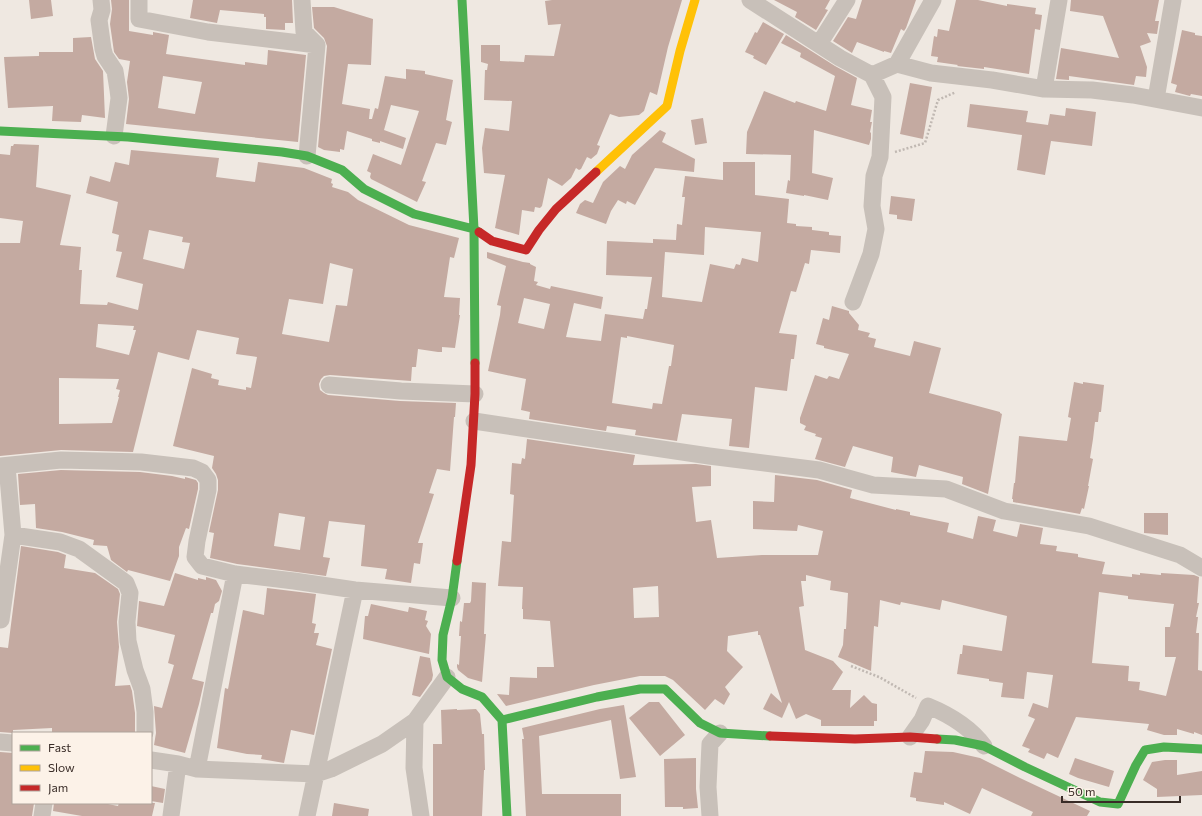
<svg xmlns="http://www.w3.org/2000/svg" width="1202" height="816" font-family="Commissioner,sans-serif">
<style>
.building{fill:#c4aaa1;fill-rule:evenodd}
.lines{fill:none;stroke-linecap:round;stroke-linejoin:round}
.path{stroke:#c0b8b2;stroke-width:2.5;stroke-dasharray:2 2;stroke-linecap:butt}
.street{stroke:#c8c0b9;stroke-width:17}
.fast{stroke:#4caf50;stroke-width:9}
.slow{stroke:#ffc107;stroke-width:9}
.jam{stroke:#c62828;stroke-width:9}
</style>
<rect width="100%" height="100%" fill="#efe8e1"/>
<path class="building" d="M29 0H51L53 16 31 19Z
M111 0H129V31L153 35V32L169 35 166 54 245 65V62L267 65 268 50 306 55 298 142 126 124 129 99 127 82 130 61 119 59 114 52 110 24 112 9ZM163 76 202 82 195 114 158 108Z
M193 0H292L293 23H285V30L266 29V17H264V14L220 10 217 23 190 18Z
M552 0H682L668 47 657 95 650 92 644 111 639 115 619 117 610 114 597 145 600 146 597 154 591 159 587 157 581 169 579 170 576 168 571 178 562 186 548 178 542 206 540 208 535 207 534 212 522 210 519 235 495 228 505 175 484 173 482 148 485 128 509 131 512 101 484 100 485 70H487L488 64 481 62V45H500V61L524 62 525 55 554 56 561 24 548 25 545 1Z
M774 0H830L825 9 828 10 816 30 795 17 797 12Z
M862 0H916L906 28 904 31 901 29 891 53 884 51V52L857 42 852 53 833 41 848 17 856 19Z
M956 0H978L1007 6V4L1036 8 1035 14 1042 15 1040 30 1035 29 1029 74 984 67V69L957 66 958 65 937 62 938 57 931 56 934 36 937 37 938 29 949 31Z
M1071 0H1159L1155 21H1159L1157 34 1147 33 1151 42 1140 46 1147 67 1146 77 1136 76 1134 85 1069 76V80L1056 79 1061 48 1119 58 1103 16 1070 11Z
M312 7H334L373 19 371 65 348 64 342 104 370 109 369 119H372L375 108 378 109 385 76 406 79V69L425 71V74L453 80 446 120 452 122 446 145 436 143 422 181 426 182 417 202 371 179 370 177 371 173 367 171 373 154 401 165 419 111 391 105 384 130 406 138 403 149 380 141V143L372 141V139L347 131 344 150 340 149V152L324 150 318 147 327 46 324 38 314 28Z
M763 22 784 34 766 65 753 58 754 56 745 52 755 32 757 33Z
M1182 30 1195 33V35L1202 36V96L1191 94 1190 96 1175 92 1177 85 1171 83Z
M786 35 835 66 857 78 851 105 872 110 870 122H872L870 132 871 133V139L869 145 814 130 812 173 833 178 828 200 804 195V196L786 193 788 180 790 181 791 155 746 154 747 132 764 91 795 103 796 101 826 111 835 76 800 57 801 53 781 43Z
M91 37 95 59 103 71 105 118 82 115 81 122 52 121 53 106 8 108 4 57 39 56V52H73V38Z
M910 83 932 87 923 139 900 134Z
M970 104 1028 111 1026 122 1048 125 1050 114 1065 116 1066 108 1096 112 1092 146 1051 141 1045 175 1017 170 1022 135 967 127Z
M703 118 707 143 695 145 691 120Z
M660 130 666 133 662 142 695 159 694 172 655 168 635 205 627 201 626 204 618 200 611 211 606 224 576 213 580 204 585 200 593 203 603 182 620 166 625 169 632 155Z
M14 144 39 145 36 187 71 195 60 245 81 247 79 270H82L80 304 107 305 108 302 138 310 143 284 116 277 122 252 116 251 119 235 112 233 118 202 86 193 90 176 110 182 115 162 129 165 131 150 219 158 216 177 255 182 258 162 304 168 332 179 331 183 333 184 332 187 348 192 358 200 409 225 459 238 454 258 450 257 444 297 460 298 459 315H460L455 348 442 347V352H438L418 349 416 367H412L411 381 330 375 324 376 321 379 319 384 320 390 324 393 328 395 400 401 456 403 455 417H454L450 471 437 469 429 493 434 494 418 543H423L420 564 414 563 411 583 385 579 387 569 361 566 365 525 329 521 323 557 330 558 326 576 237 564 210 558 214 533 209 532 218 490V480L216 474 212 468 214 456 173 446 192 368 212 374 211 378 219 380 218 385 246 390V387L251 388 257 357 236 354 239 338 197 330 189 360 158 352 133 452 61 450 0 456V243H20L23 221 0 218V154L10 155 11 146H13ZM149 230 183 237 182 242 190 243 184 269 143 259ZM330 263 353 269 347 306 336 305 329 342 282 334 289 299 323 304ZM98 324 134 326 133 330H136L129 355 96 347ZM59 378 119 379 116 389 120 390 118 397H119L112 423 59 424ZM279 513 305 517 300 550 274 546Z
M723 162H755V195L789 199 787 223 796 224V226L812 227V230L829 232V235L841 236 840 253 811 250 809 264 805 263 796 292 791 291 779 333 797 335 794 359H791L787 391 755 387 749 448 729 446 732 419 682 414 677 441 635 435 636 430 607 426 606 431 529 419 530 412 521 410 526 379 488 371 500 315 501 306 497 305 506 266 487 258V252L523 262 530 263V264L536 267 534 281 538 282 536 285 550 289 551 286 603 297 601 309 574 303 566 337 601 341 605 314 643 319 645 309H647L652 277 606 275 607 241 653 243V239L676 240 677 224 682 225 685 197H682L685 176 723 180ZM705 227 761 232 758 262 742 258 740 265 736 264 734 269 710 264 702 302 662 297 665 252 704 255ZM524 298 550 304 544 329 518 323ZM627 336 674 345 671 366H669L662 404 653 403 652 409 612 403 621 337 627 338Z
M891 196 915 199 912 221 897 219V215L889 214Z
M832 306 849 311V313L859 325 858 330 870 333 868 337 876 339 874 347 910 356 914 341 941 348 929 393 1000 412V413L1002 414 988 494 962 484 963 477 919 465 916 477 891 472 893 457 853 446 845 467 815 459 822 438 815 436 816 434 804 430 806 426 800 423V418L815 375 827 379 829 376 839 379 849 354 824 348V346L816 344 823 318 829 320Z
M1074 382 1083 384V382L1104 385 1101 412H1099L1098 422H1095L1093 439 1090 458 1093 459 1088 486H1089L1084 509 1082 508 1080 514 1013 502V499H1012L1014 483H1015L1019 436 1067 441 1071 418 1068 417Z
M527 439 635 455 633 465 696 464 711 466V486L692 487 696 522 711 520 717 558 762 555H818L823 531 798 525 797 531 753 529V501L774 502 775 475 817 480 852 490 850 498 896 510V509L910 512V515L949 523 947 532 973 539 978 516 996 520 993 531 1017 537 1020 524 1043 528 1040 544 1057 546 1056 551 1078 554V557L1105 562 1102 574 1132 577V574L1140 575V573L1161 575V573L1194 575 1199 577 1197 603H1199L1196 617H1198L1196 633H1199L1198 670 1202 671V735L1194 732V734L1177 729V735H1164L1147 730 1149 724 1076 717 1058 758 1047 753 1044 759 1028 752 1030 749 1022 746 1035 719 1028 716 1033 703 1048 708 1053 675 1027 672 1024 699 1001 697 1003 683 989 681V679L957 674 960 654H962L963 645 1002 651 1007 616 942 600 940 610 901 602 900 605 880 600 878 627 874 626 871 671 838 657 843 645 844 629H846L848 593 830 590 831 581 806 575V581H801L804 606 799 607 805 650 833 661 843 672 832 690H851L850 708 864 695 872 703 877 704V721H874V726H821V720L806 714 796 719 789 702 782 718 763 709 771 693 782 703 760 635H758V631L728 636 727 651 743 667 725 687 730 694 724 705 715 699 705 710 673 680 665 676H640L594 685 506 706 497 694 509 695 510 677 537 678V667H554L550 621 523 619V609H522L523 587 498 586 502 541 511 542 514 495 510 494 512 463 521 464 522 458 525 459ZM658 586 659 617 634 618 633 588ZM1099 592 1128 596V599L1174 604 1170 627H1165V657H1176L1166 696 1139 690 1140 682 1128 681 1129 666 1092 663Z
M61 470 140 472 172 476 185 479V477L196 480 198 483V489L189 529 186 528 179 547V556L170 581 128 570 127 572 111 560 107 546 93 545 94 540 62 532 36 528 35 504 20 505 18 474Z
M1144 513H1168V535L1144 533Z
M21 546 58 552 66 555 64 568 95 573 118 589 120 594 117 622 119 647 115 686 130 685 132 691 135 713V733H52V728L13 730V733L0 732V647L8 648Z
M175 573 198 580V578L206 580V577L216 580 222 591 219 601 215 604 213 613H211L192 679 204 682 199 704 185 753 154 745 156 733 154 706 162 708 174 665 168 663 175 635 137 626 139 601 164 606Z
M472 582 486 583 484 634H486L482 682 468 678 458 670 457 667V664L459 665 461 636H459L460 621 462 622 464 603H470L471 601Z
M267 588 316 594 312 623 316 624 314 633H319L316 645 332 649 314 735 291 730 284 763 261 759 262 755 247 754 217 748 225 688 228 689 243 610 264 615Z
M371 604 408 612 409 607 427 611 425 620 428 621 426 626 431 634 429 654 363 639 365 616H368Z
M420 656 430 658 433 675 432 680 420 697 412 695Z
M649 702H659L685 735 660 756 629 718Z
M624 705 636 777 620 779 611 720 539 736 542 794H621V816H526L522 739H524L522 728 600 709Z
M457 709V710L476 709 480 714 482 734H484L485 770H484L482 816H433V744H442L441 710Z
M925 751 953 752 980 758 1020 778 1090 811 1087 816H1031L1033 812 982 788 970 814 944 802V805L916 801V798L910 797 914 772 922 773Z
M0 752 13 753V803H34L32 816H0Z
M696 758V789L698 808 683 809V807H665L664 759Z
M1075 758 1114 771 1109 787 1078 778 1069 774Z
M1165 760H1177V775L1202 771V795L1157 797V789L1143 780 1152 762Z
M151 786 165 789 163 803 151 801Z
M54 803H103L118 806 119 803H155L152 816H82L53 811Z
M334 803 369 809 368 816H332Z"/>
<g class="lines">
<path class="path" d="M895 152 925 143 938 100 956 92
M851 666 879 677 916 698"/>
<path class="street" d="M101 0 102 10 99 20 103 49 105 56 115 71 118 90 119 98 114 136
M139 0V19L208 32 317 45
M302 0 304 32 317 45 307 156
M750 0 840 58 872 75 883 97 880 157 874 176 872 206 876 229 871 254 853 302
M819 44 847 0
M897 64 931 73 992 80 1044 89 1092 90 1133 95 1202 108
M872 75 897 64 933 0
M1044 89 1059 0
M1156 99 1173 0
M329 385 401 391 475 394
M474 421 709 456 819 470 873 485 946 489 1004 511 1089 526 1180 555 1202 568
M0 466 61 460 141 462 193 468 202 472 208 480V490L197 541 195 557 202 566 235 574 294 581 355 590 452 598
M13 535 60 542 79 549 126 583 130 593 127 622 128 641 135 670 142 689 145 712V733
M1 620 13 535 7 466
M415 721 414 768 421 816
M910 737 922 720 928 706C950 715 970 727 984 746
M0 742 13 743
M151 760 178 764 197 769 316 774 331 769 382 744 415 721 447 677
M197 769 235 574
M42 816 44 803
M171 816 178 764
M307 816 355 590
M710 816 708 787 710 744 720 733"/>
<path class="fast" d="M462 0 474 229 475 363
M0 131 128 137 282 152 307 156 342 170 364 189 414 214 474 229 479 232
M457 561 452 598 443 635 442 660 447 677 462 689 482 697 502 720 507 816
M502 720 597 697 640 689H665L700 723 720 733 770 736
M937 739 955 740 984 746 1025 767 1100 802 1118 804 1136 765 1145 750 1164 747 1202 749"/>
<path class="slow" d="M596 172 667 106 680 51 695 0"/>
<path class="jam" d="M479 232 492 241 526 250 539 230 556 209 596 172
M457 561 471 465 475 394V363
M770 736 855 739 910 737 937 739"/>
</g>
<rect x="12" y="732" width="140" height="72" fill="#fcf2e8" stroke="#aea39b"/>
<rect x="20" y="745" width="20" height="6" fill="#4caf50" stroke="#aea39b"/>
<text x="48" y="752" font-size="12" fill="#392c27">Fast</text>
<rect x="20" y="765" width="20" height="6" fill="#ffc107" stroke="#aea39b"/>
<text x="48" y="772" font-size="12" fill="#392c27">Slow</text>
<rect x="20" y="785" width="20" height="6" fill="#c62828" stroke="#aea39b"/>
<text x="48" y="792" font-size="12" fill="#392c27">Jam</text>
<path d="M1062 796v6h118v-6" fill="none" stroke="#392c27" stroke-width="2"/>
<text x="1068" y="796" font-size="12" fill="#392c27" stroke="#fcf2e8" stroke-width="3" paint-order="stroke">50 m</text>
</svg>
